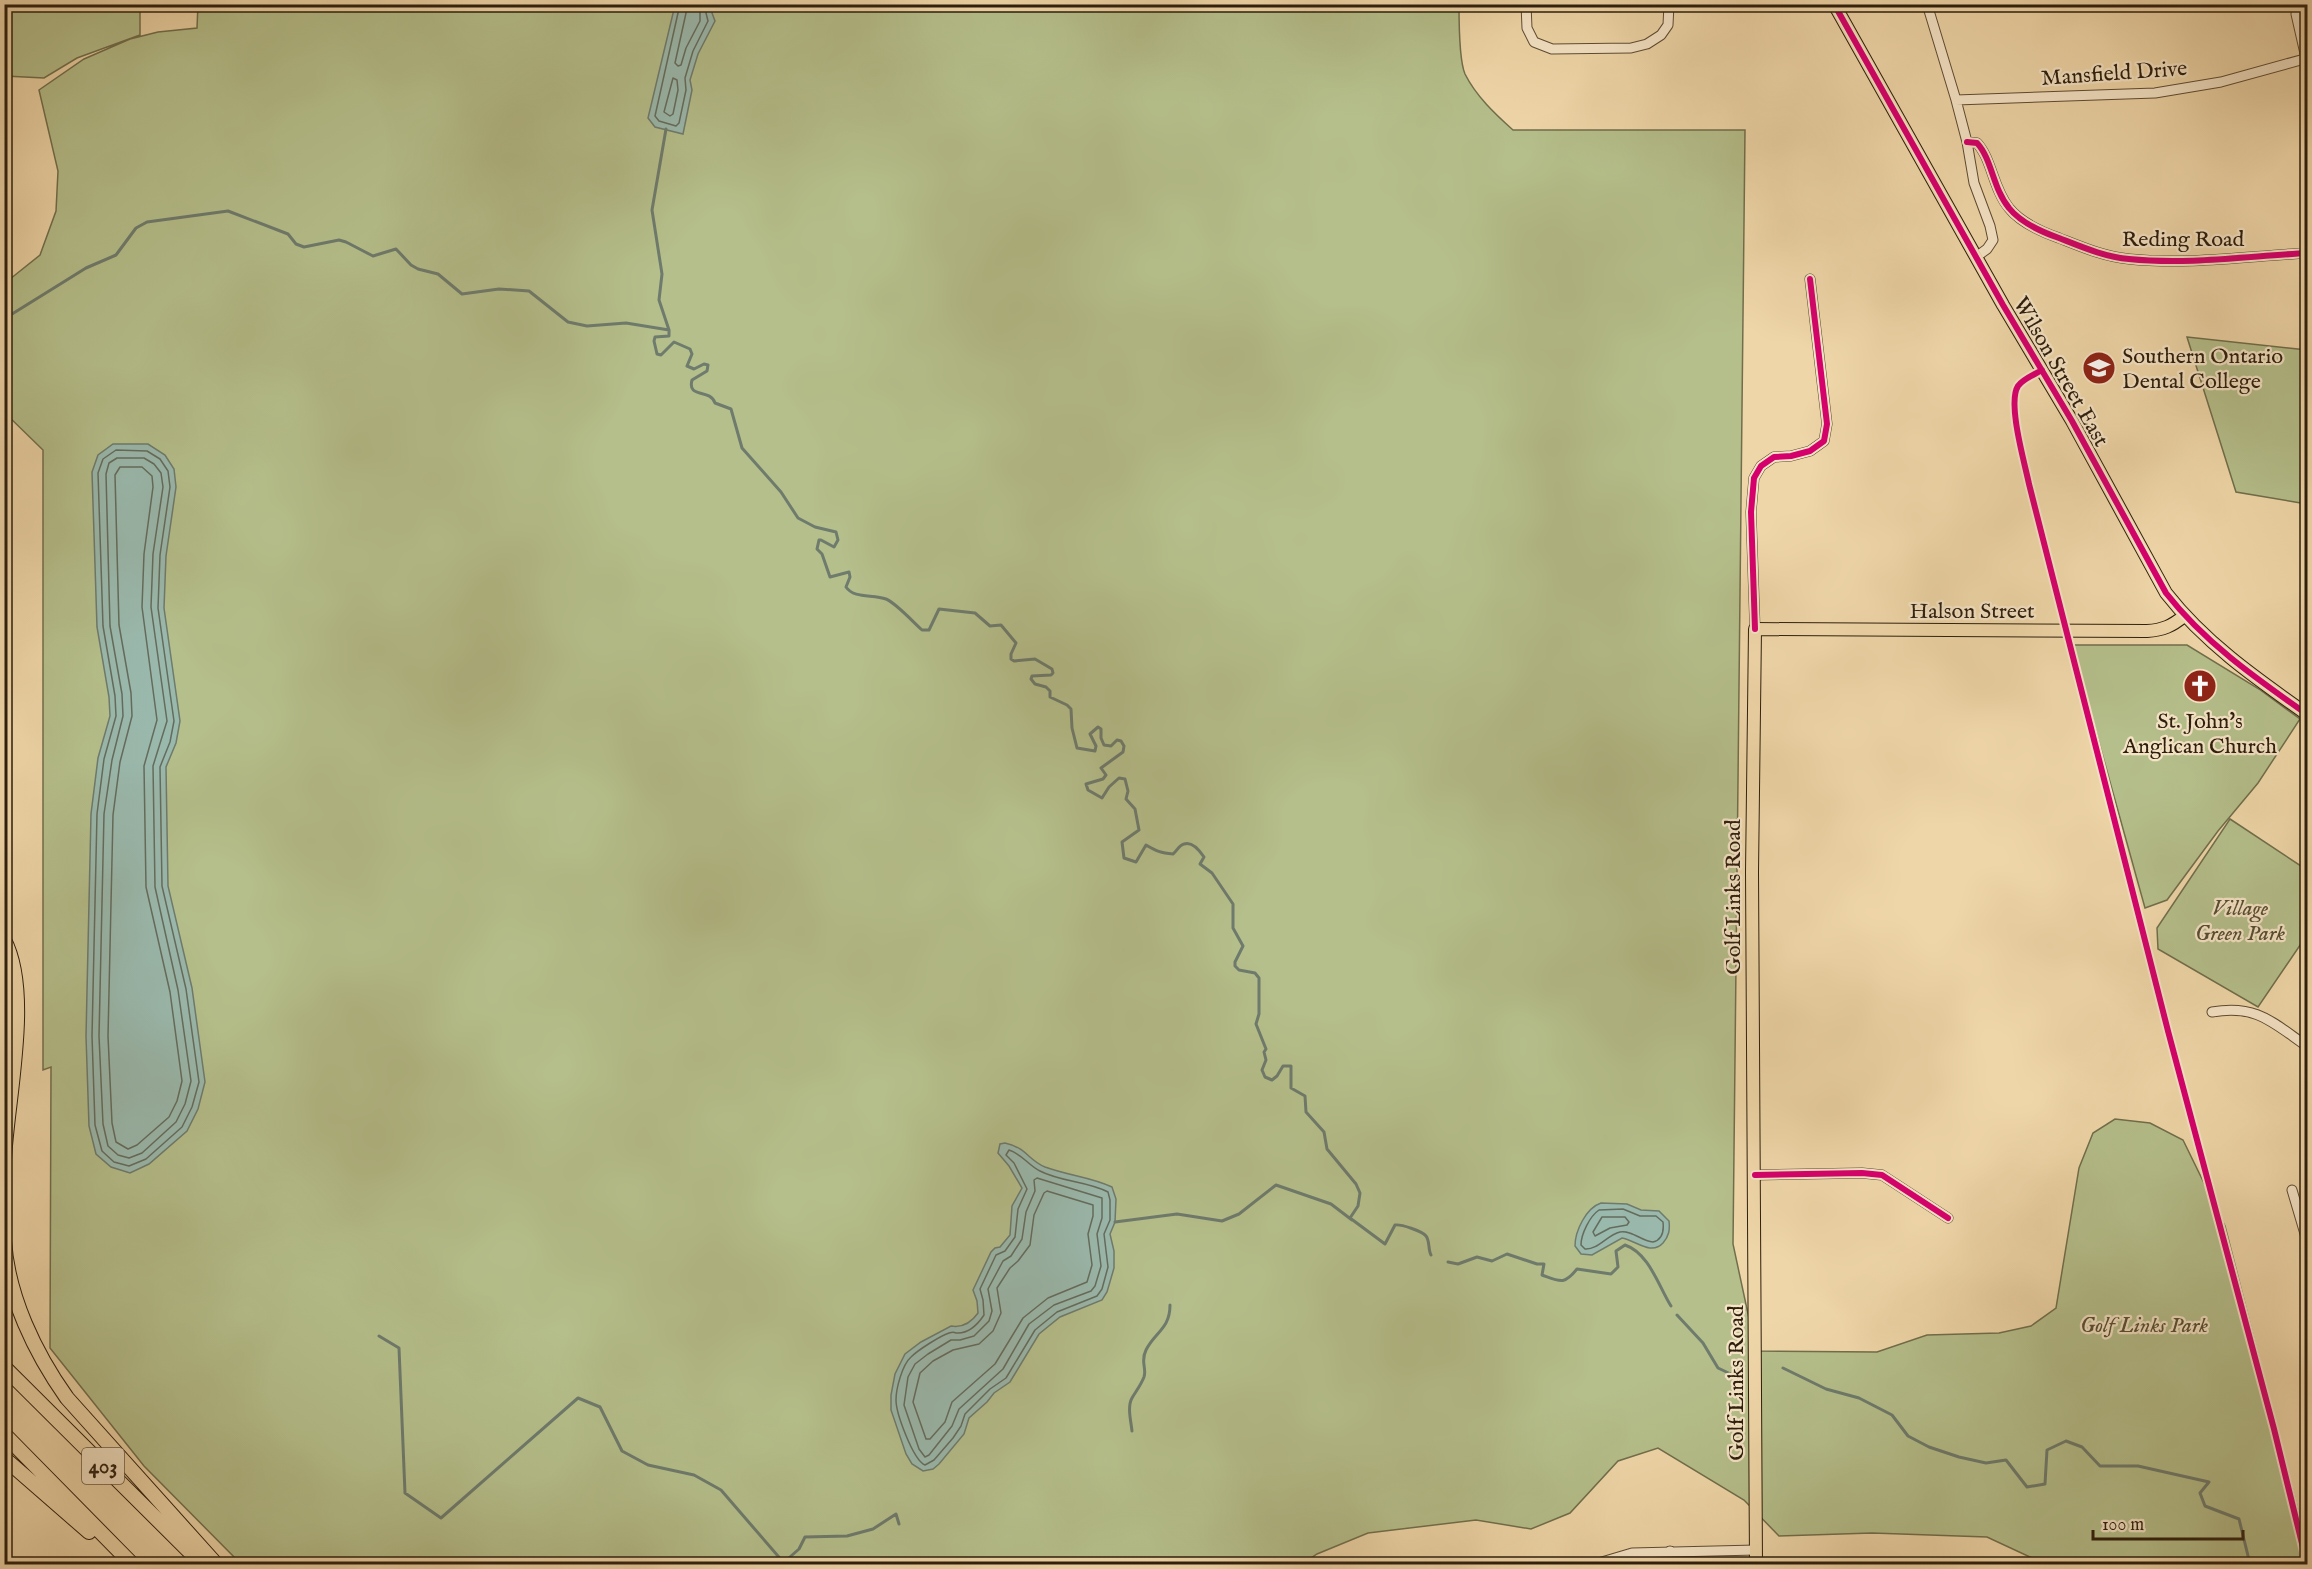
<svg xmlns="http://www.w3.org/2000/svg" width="2312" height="1569" font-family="'IM FELL English',serif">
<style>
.green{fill:#b5bf8b;stroke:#716e4c;stroke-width:1.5}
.water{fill:#9ab9ad;stroke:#6e7b6d;stroke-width:1.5}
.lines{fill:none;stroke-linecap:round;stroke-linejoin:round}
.shore{stroke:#646c5d;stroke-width:1.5}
.stream{stroke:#6e7b6d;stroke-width:3}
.minor-casing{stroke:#5e4c34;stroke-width:11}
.major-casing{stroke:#2d1e0d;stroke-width:14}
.highway-casing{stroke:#2d1e0d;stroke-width:16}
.minor{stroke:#f5e4c6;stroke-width:9}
.major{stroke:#efd6a8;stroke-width:12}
.highway{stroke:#efd6a8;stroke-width:14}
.cycleway-casing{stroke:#f5e4c6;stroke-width:10}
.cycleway{stroke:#d6006c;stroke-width:6}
.labels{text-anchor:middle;stroke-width:4.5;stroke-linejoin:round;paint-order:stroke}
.shield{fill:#f5e4c6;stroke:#695944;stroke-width:1.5}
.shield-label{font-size:21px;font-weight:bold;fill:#2d1e0d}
.street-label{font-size:22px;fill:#2d1e0d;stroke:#f5e4c6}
.poi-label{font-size:22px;fill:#2d1e0d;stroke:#f5e4c6;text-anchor:start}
.park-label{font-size:22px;font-style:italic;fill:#564e33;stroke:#f5e4c6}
</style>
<rect width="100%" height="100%" fill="#efd6a8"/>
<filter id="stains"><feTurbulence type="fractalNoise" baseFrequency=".00333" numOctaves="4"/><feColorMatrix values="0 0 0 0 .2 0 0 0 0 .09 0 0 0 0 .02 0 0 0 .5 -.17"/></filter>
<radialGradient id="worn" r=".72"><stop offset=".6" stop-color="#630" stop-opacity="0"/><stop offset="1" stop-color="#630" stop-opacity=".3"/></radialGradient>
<path class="green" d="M198 4 1459 5C1459 21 1459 60 1465 74 1476 96 1495 114 1513 130H1745L1733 1244 1756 1351 1877 1352 1927 1335 1999 1333 2031 1326 2056 1308 2079 1168 2093 1133 2115 1119 2150 1123 2183 1140 2225 1226 2307 1545V1564H2045L1987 1537 1872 1533 1779 1536 1744 1500 1658 1448 1618 1461 1570 1513 1531 1529 1476 1520 1368 1533 1317 1554 1302 1564H241L144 1466 50 1348 51 1067 43 1070V450L5 413V283L40 255 56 211 58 171 39 90 84 59 130 39 158 32 197 28Z
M4 5H140V35L77 58 44 78 5 76Z
M2187 337 2307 350V504L2236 492Z
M2072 645H2187L2259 689 2300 719 2258 783 2218 831 2167 900 2145 908Z
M2230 819 2307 870V935L2258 1007 2158 949 2157 928Z"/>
<path class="water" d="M675 5H714L712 13 715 21 698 54 690 80 692 90 683 134 655 127 648 118Z
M113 444H148L165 455 174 469 176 487 166 556 164 608 180 721 176 743 166 767 168 886 192 988 205 1082 198 1109 187 1131 149 1164 130 1173 111 1167 96 1154 89 1126 86 1036 91 814 98 758 110 716 109 697 97 627 92 472 98 455Z
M1005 1143C1027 1148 1028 1160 1045 1167 1066 1175 1091 1177 1112 1187L1116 1199 1115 1222 1110 1234 1114 1251V1268L1107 1292 1102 1300 1060 1317 1039 1334 1010 1382 994 1393 987 1402 969 1418 964 1434 939 1464 933 1469 923 1471 912 1464 906 1454 891 1410V1395L895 1374 905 1354 921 1342 951 1326C963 1328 971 1323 978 1313L977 1301 973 1290 991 1252 995 1248 1000 1247 1010 1235 1012 1206 1022 1188 1009 1166 998 1153 1000 1144Z
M1601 1203 1627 1204 1641 1210 1659 1211 1669 1221C1670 1230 1669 1236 1663 1243 1651 1256 1635 1240 1622 1238L1592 1255 1581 1254 1575 1246C1575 1231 1586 1208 1601 1203Z"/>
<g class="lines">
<path class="shore" d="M680 4 655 116 659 121 676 126 679 123 686 90 685 78 693 51 708 21 706 13 708 4
M688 4 675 63 678 66 681 65 686 48 700 21V4
M673 78 677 80 678 90 673 114 670 116 664 112Z
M116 450 147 451 160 459 168 471 170 487 160 555 158 608 174 721 170 742 160 767 162 886 186 989 199 1082 192 1107 182 1127 146 1159 129 1166 114 1162 102 1151 95 1125 92 1036 97 814 104 759 116 716 115 696 103 626 98 473 103 459Z
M117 458H144L154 464 161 473 163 487 153 554 151 607 167 721 153 766 155 887 178 990 191 1081 185 1104 176 1122 142 1153 129 1158 118 1155 108 1146 103 1124 99 1036 104 814 112 760 123 716 122 694 110 626 106 474 109 463Z
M120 467H142L152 476 153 487 144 554 142 607 157 720 144 766 146 887 170 992 182 1081 177 1101 169 1117 137 1145 128 1149 116 1142 112 1123 108 1036 113 815 120 762 132 716 131 693 119 625 115 475Z
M1009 1150C1022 1154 1028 1165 1040 1171 1061 1182 1087 1181 1108 1192L1110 1200V1220L1104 1234 1108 1267 1102 1289 1097 1296 1057 1312 1035 1330 1006 1378 990 1389 965 1414 961 1426 953 1438 934 1460 925 1465C913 1460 896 1413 896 1400 896 1389 902 1365 911 1357 918 1350 940 1336 949 1333 955 1331 953 1333 958 1333 970 1333 978 1324 984 1315L983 1300 980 1289 996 1255 1005 1251 1015 1237 1018 1209 1027 1189 1014 1163 1006 1155Z
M1037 1178 1102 1198V1218L1097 1234 1101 1266 1095 1286 1091 1291 1054 1305 1029 1324 1003 1369 959 1409 952 1426 929 1455 925 1457 919 1449 904 1405 908 1377 915 1364 928 1354 951 1340H960L974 1336 989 1321 992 1311 988 1289 1003 1261 1011 1256 1022 1239 1026 1212 1035 1191 1034 1180Z
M1047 1191 1093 1205V1216L1088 1234 1092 1265 1087 1282 1048 1298 1023 1318 995 1364 952 1402 945 1422 930 1439H926L913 1402 920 1373 933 1361 953 1350 979 1344 993 1331 1001 1313 997 1288 1010 1268 1018 1261 1030 1245 1034 1215 1044 1193Z
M1599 1210 1623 1209 1640 1216H1656L1663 1222C1664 1231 1662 1240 1653 1242 1641 1241 1632 1230 1620 1232 1607 1235 1598 1250 1585 1249L1581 1245C1581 1234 1590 1216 1599 1210Z
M1602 1217H1625L1629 1222 1627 1225 1610 1228 1595 1236 1593 1232Z"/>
<path class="stream" d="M666 129 652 210 662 274 659 300 669 330
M4 319 86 268 116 255 136 228 147 222 228 211 288 234 296 244 304 247 339 240 346 242 373 256 396 249 411 265 418 269 438 274 462 294 499 289 529 291 568 322 587 326 626 323 669 330
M669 330V336L655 337 654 341 657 354 661 355 674 342 690 349 692 354 687 366 694 369 704 364 708 365 707 371 692 380C687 399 710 388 715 403L731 409 742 448 781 492 798 518 815 527 836 532 838 540 834 547 821 540H819L817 549 822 554 830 577 849 572 850 577 846 587C854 599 873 594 886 599 896 603 913 622 922 630H929L939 609 975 613 990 626 1001 625 1016 643 1011 654V659L1014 661 1035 659 1052 669 1053 673 1051 675 1032 676 1031 679 1035 684 1046 687 1050 691V697L1067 705 1071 709 1072 728 1077 748 1095 751 1096 746 1090 734 1098 727 1101 729V738L1104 745 1111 746 1117 740 1121 741 1124 746 1123 752 1101 768 1106 775 1103 779 1086 784 1088 790 1102 798 1109 787 1119 778 1125 779 1128 791 1126 799 1135 809 1139 830 1122 842 1124 858 1136 862 1146 845C1156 851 1161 853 1173 854 1177 851 1179 845 1184 844 1192 841 1200 851 1204 857L1200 864 1212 873 1233 904V928L1243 946 1235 962V966L1239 970 1255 973 1259 978V1014L1256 1024 1266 1049 1264 1052 1266 1060 1262 1070 1265 1077 1272 1080 1277 1076 1283 1066H1291V1088L1305 1096 1306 1112 1324 1132 1327 1149 1356 1184 1360 1193 1358 1206 1350 1218 1385 1244 1395 1225C1401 1224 1422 1231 1426 1236 1430 1241 1428 1250 1431 1255
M1115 1222 1177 1214 1222 1221 1239 1214 1276 1185 1331 1204 1352 1220
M1448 1262 1458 1264 1477 1257 1492 1261 1507 1254 1537 1264H1544L1542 1275C1561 1282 1564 1285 1577 1269L1611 1274 1618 1267 1616 1251 1625 1245C1649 1253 1659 1287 1671 1306
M1677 1315 1703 1343 1718 1368 1737 1377
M379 1336 399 1348 405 1493 441 1518 578 1398 600 1407 622 1451 648 1465 694 1475 721 1490 784 1563
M1783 1368 1826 1389 1859 1398 1892 1415 1908 1436 1929 1447 1959 1457 1986 1463 2006 1460 2027 1487 2045 1484 2047 1450 2066 1441 2082 1447 2100 1466H2138L2209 1482 2200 1493 2205 1506 2239 1519 2250 1564
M1132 1431C1131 1421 1127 1407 1132 1398 1136 1391 1141 1385 1144 1377 1147 1368 1140 1362 1146 1350 1155 1332 1170 1329 1170 1305
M782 1564 799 1549 805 1537 847 1536 873 1529 896 1514 899 1524"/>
<defs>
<path id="minor" d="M1526 4 1527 28 1534 42 1552 49 1631 48 1647 44 1661 35 1668 25 1669 4
M1927 4 1956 100 1967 142 1974 183 1990 226 1993 240 1987 249 1976 257
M2297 4 2296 14 2306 58
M1956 100 2155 93 2221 82 2308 58
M1967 142 1977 143C1992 159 1993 189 2009 208 2020 222 2042 232 2059 238 2082 247 2105 257 2129 259 2188 265 2249 256 2308 253
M1755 629 1751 512 1754 478 1761 466 1774 457 1791 456 1810 451 1824 441 1827 424 1810 279
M2212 1012C2257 1004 2273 1023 2308 1047
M1755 1175 1862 1173 1882 1175 1948 1218
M2292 1190 2308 1244
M1595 1564 1632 1553 1756 1550
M1670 1564V1551"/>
<path id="major" d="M1834 4 2003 305 2072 421 2166 593C2205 643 2257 679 2308 715
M1756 1564 1752 872 1755 629 2147 631C2163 630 2172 626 2184 616"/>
<path id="highway" d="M4 940C32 993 7 1099 4 1159
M4 1241C8 1297 35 1353 67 1398L216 1564
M4 1367 202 1564
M4 1434 132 1564
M4 1458 89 1532"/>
</defs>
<use href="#minor" class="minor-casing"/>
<use href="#major" class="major-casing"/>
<use href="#highway" class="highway-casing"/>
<use href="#minor" class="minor"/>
<use href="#major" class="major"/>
<use href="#highway" class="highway"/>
<defs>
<path id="cycleway" d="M1834 4 2003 305 2072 421 2166 593C2205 643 2257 679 2308 715
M1967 142 1977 143C1992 159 1993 189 2009 208 2020 222 2042 232 2059 238 2082 247 2105 257 2129 259 2188 265 2249 256 2308 253
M2042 370C2034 375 2023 379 2018 386 2007 403 2025 464 2029 484L2168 1031 2274 1429 2307 1564
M1755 629 1751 512 1754 478 1761 466 1774 457 1791 456 1810 451 1824 441 1827 424 1810 279
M1755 1175 1862 1173 1882 1175 1948 1218"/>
</defs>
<use href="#cycleway" class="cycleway-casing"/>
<use href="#cycleway" class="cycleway"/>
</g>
<defs>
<symbol id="university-disc" viewBox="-11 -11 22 22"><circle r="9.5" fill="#8f2418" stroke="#f5e4c6"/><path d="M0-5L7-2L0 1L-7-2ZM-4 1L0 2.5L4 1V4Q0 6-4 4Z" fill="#fff"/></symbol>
<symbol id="church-disc" viewBox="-11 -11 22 22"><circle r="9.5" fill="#8f2418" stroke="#f5e4c6"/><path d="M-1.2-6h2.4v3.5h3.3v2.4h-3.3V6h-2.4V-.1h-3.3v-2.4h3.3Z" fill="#fff"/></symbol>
</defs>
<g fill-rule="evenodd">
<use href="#university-disc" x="2080" y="349" width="38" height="38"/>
<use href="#church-disc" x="2181" y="667" width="38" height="38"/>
</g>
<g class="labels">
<rect class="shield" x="82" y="1448" width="42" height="36" rx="4.5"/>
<g class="shield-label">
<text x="103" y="1473">403</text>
</g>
<g class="street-label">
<text transform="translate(2114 72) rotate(-4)" y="8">Mansfield Drive</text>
<text x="2183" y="246">Reding Road</text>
<text transform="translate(2062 371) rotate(60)" y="8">Wilson Street East</text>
<text x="1972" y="618">Halson Street</text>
<text transform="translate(1732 897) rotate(-90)" y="8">Golf Links Road</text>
<text transform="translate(1735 1383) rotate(-90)" y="8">Golf Links Road</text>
</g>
<g class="poi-label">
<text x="2122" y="363">Southern Ontario<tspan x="2122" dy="25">Dental College</tspan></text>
<text x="2200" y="728" text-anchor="middle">St. John's<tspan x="2200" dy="25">Anglican Church</tspan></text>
</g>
<g class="park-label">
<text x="2240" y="915">Village<tspan x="2240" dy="25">Green Park</tspan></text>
<text x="2144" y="1332">Golf Links Park</text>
</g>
</g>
<rect width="2312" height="1569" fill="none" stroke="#efd6a8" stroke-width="24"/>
<rect x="6" y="6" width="2300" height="1557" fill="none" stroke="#2d1e0d" stroke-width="3"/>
<rect x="12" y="12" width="2288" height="1545" fill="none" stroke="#2d1e0d" stroke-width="1.5"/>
<path d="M2093 1530v9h150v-9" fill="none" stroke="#2d1e0d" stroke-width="3"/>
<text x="2102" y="1530" font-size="18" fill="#2d1e0d" stroke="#f5e4c6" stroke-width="4.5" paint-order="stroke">100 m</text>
<rect width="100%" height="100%" filter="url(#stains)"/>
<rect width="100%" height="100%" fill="url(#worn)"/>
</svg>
